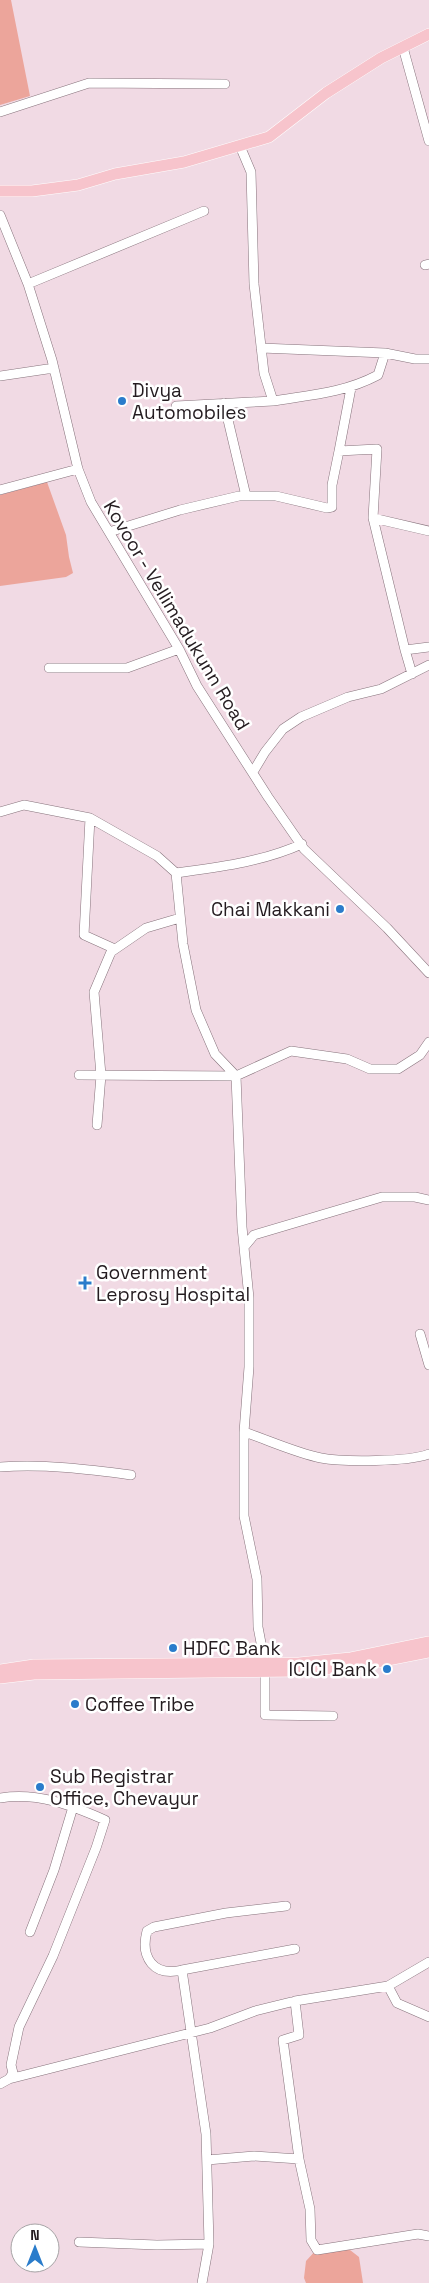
<svg xmlns="http://www.w3.org/2000/svg" width="429" height="2283" font-family="'Space Grotesk',sans-serif">
<style>
.green{fill:#eca59b}
.lines{fill:none;stroke-linecap:round;stroke-linejoin:round}
.minor-casing{stroke:#87737c;stroke-width:10}
.major-casing{stroke:#fff;stroke-width:12}
.minor{stroke:#fff;stroke-width:9}
.major{stroke:#f7c4cc;stroke-width:11}
.poi-dot{fill:#2a7ccb;stroke:#fff;stroke-width:2}
.labels{text-anchor:middle;stroke-width:5;stroke-linejoin:round;paint-order:stroke}
.poi-label{font-size:19px;fill:#241c20;stroke:#fff;text-anchor:start}
.street-label{font-size:19px;fill:#241c20;stroke:#fff}
</style>
<rect width="100%" height="100%" fill="#f1dae4"/>
<path class="green" d="M0 0H11L30 96 0 105Z
M47 482 66 535 69 557 73 573 66 577 0 586V495Z
M341 2243 359 2257 363 2283H306L304 2278 306 2261 317 2249Z"/>
<g class="lines">
<defs>
<path id="minor" d="M406 45 404 51 429 141
M0 112 89 83 225 84
M240 146 251 172 254 284 264 373 273 401C310 395 344 393 378 375L385 353 415 359H429
M0 215 28 284 52 360 78 469 91 502 179 649 197 686 268 797 304 849 387 928 429 973
M425 265 429 264
M28 284 204 211
M261 348 385 353
M0 376 54 368
M224 403 246 496
M176 406 273 401
M339 451 351 388
M0 490 78 469
M373 518 429 531
M109 532 180 510 239 496H276L327 508 332 507V485L339 451 377 449 373 518 405 650
M49 668H127L179 649
M412 674 405 650 429 647
M253 772 265 752 283 729 301 717 348 697 381 689 429 665
M0 812 24 805 90 818 157 856 176 873 183 944 196 1010 215 1054 236 1076 291 1051 347 1059 370 1069H398L420 1055 429 1042
M90 818 84 935 115 949
M176 873C219 867 262 862 302 844
M79 1075 236 1076 242 1227 249 1298V1367L244 1432V1516L257 1579 258 1627 265 1664
M97 1125 101 1075 94 992 111 952 146 928 180 918
M244 1247 254 1235 382 1197H415L429 1200
M420 1334 429 1365
M244 1432C268 1440 296 1453 321 1458 342 1462 410 1462 429 1454
M0 1467C45 1464 87 1469 131 1475
M265 1672V1715L333 1716
M0 1798C38 1792 71 1805 105 1820L96 1848 53 1956 19 2027 11 2065 13 2073 9 2079
M30 1932 54 1870 73 1807
M182 1970 295 1949
M388 1986 397 2003 429 2017
M295 2001 299 2035 283 2040 299 2159
M0 2084 9 2079 210 2028 255 2011 295 2001 388 1986 429 1962
M207 2160 254 2156 299 2159 310 2209 311 2240 317 2250 418 2234 429 2236
M79 2242 157 2245 209 2244
M202 2283 209 2244 206 2134 182 1970C154 1977 140 1958 147 1931L154 1927 226 1913 286 1906"/>
<path id="major" d="M0 191H32L78 185 115 174 184 162 269 137 326 93 381 58 429 34
M0 1670 34 1665 299 1663 351 1658 429 1642
M0 1678 34 1674 300 1671 352 1667 429 1652"/>
</defs>
<use href="#minor" class="minor-casing"/>
<use href="#major" class="major-casing"/>
<use href="#minor" class="minor"/>
<use href="#major" class="major"/>
</g>
<g class="poi-dot">
<circle cx="122" cy="401" r="5"/>
<circle cx="340" cy="909" r="5"/>
<path d="M82.5 1275.5h5v5h5v5h-5v5h-5v-5h-5v-5h5z"/>
<circle cx="173" cy="1648" r="5"/>
<circle cx="387" cy="1669" r="5"/>
<circle cx="75" cy="1704" r="5"/>
<circle cx="40" cy="1787" r="5"/>
</g>
<g class="labels">
<g class="poi-label">
<text x="132" y="397">Divya<tspan x="132" dy="22">Automobiles</tspan></text>
<text x="330" y="916" text-anchor="end">Chai Makkani</text>
<text x="96" y="1279">Government<tspan x="96" dy="22">Leprosy Hospital</tspan></text>
<text x="183" y="1655">HDFC Bank</text>
<text x="377" y="1676" text-anchor="end">ICICI Bank</text>
<text x="85" y="1711">Coffee Tribe</text>
<text x="50" y="1783">Sub Registrar<tspan x="50" dy="22">Office, Chevayur</tspan></text>
</g>
<g class="street-label">
<text transform="translate(177 615) rotate(59)" y="7">Kovoor - Vellimadukunn Road</text>
</g>
</g>
<g transform="translate(35 2248)"><circle r="24" fill="#ffffff" stroke="#a7a4a6"/>
<path d="M0-4L9 19L0 12L-9 19Z" fill="#2a7ccb"/>
<text y="-8" font-size="14" font-weight="bold" text-anchor="middle" fill="#241c20">N</text>
</g>
</svg>
